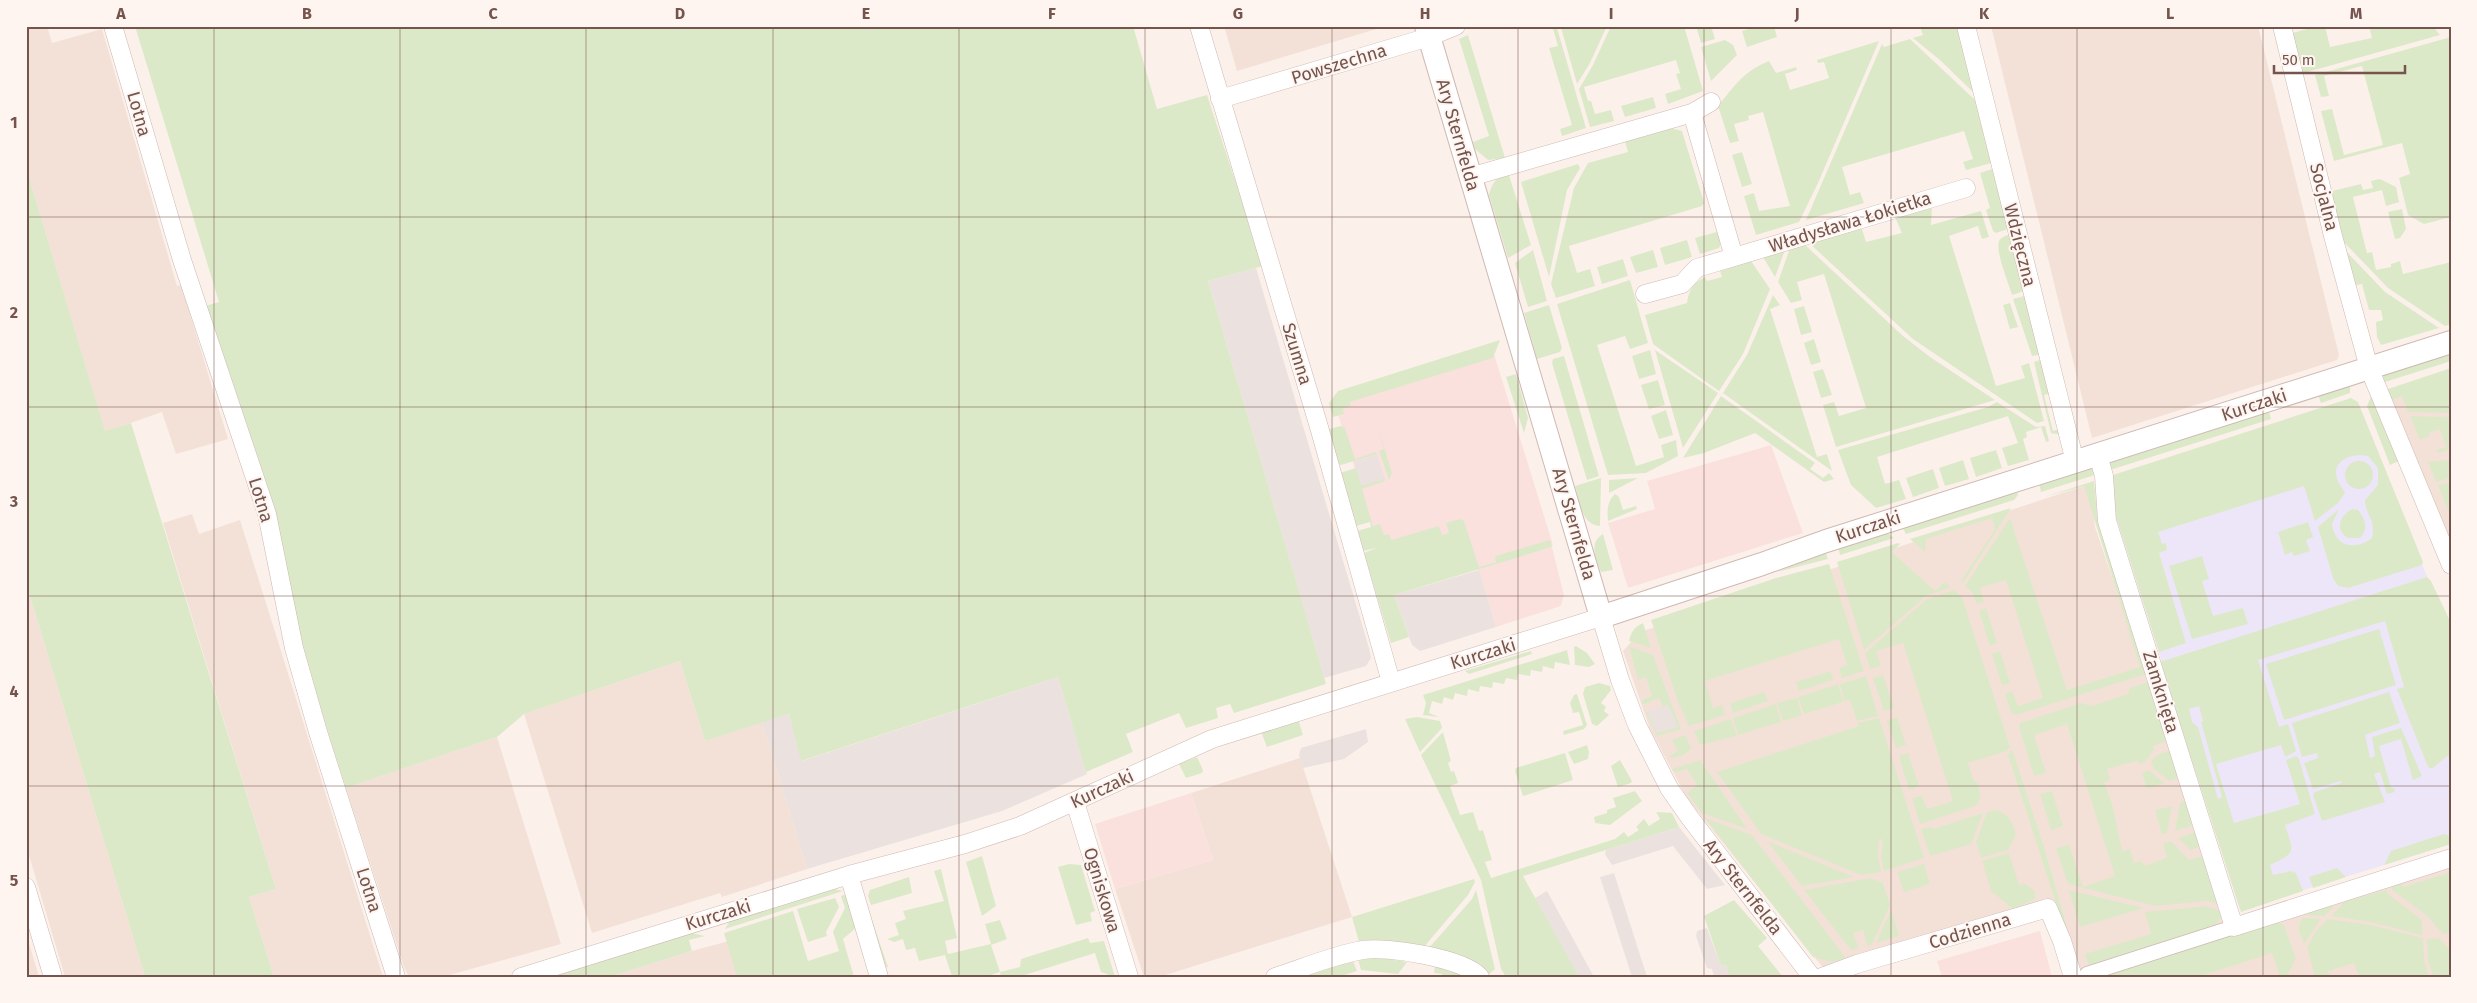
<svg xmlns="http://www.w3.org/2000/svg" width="2477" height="1003" font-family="'Fira Sans',sans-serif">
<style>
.residential{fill:#f3e1d8}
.commercial{fill:#fbe1de}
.industrial{fill:#ebe2df}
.education{fill:#ede6f8}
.green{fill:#dce9c8;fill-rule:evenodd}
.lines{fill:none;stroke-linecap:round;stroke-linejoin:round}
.pedestrian-casing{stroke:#cfb9b2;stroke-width:16}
.minor-casing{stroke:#cfb9b2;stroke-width:19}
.tertiary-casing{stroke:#cfb9b2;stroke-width:24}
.pedestrian{stroke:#fff;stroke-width:14}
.minor{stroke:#fff;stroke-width:18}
.tertiary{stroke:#fff;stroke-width:22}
.grid{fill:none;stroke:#75544e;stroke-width:1;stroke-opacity:0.55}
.labels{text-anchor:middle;stroke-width:4;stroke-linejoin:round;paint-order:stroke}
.street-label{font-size:18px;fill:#75544e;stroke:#fef5f0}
.neatline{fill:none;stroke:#75544e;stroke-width:2}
.grid-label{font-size:16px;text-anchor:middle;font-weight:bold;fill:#75544e}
</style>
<rect width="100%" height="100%" fill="#fbf1ea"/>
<path class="residential" d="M26 26H47L52 43 102 29 177 286 181 285 228 439 176 454 162 412 105 432 26 167Z
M1224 26H1382L1383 27 1237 71Z
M1991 26H2258L2339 355 2337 360 2092 438Z
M2451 373V546L2389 393Z
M2090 484 2095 527 2233 935 2451 867V977H2079L2050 904 1824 969 1687 798 1650 729 1623 651 1640 632Z
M192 514 199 534 240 520 383 977H274L249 897 276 889 163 523Z
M26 583 145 977H65L26 845Z
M680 661 705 741 762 722 807 869 722 897 720 893 592 933 524 714Z
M497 737 561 944 442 977H412L408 975 404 967 346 788Z
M1300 758 1352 917 1159 977H1144L1115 889 1213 860 1191 793Z
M26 933 39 977H26Z
M733 940 744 977H609L692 951Z"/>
<path class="commercial" d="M1494 354 1553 545 1477 568 1382 556 1335 405Z
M1771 445 1803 533 1628 588 1608 523 1655 509 1647 481Z
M1552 547 1564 595 1561 606 1496 627 1478 569Z
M1191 793 1213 860 1115 889 1095 824Z
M2040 931 2052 977H1942L1937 961Z"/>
<path class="industrial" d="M1256 268 1369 648 1371 658 1366 666 1324 678 1208 281Z
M1377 454 1385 479 1361 487 1354 462Z
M1479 570 1496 627 1420 651 1412 645 1394 595Z
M1058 677 1087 774 1002 811 807 869 762 722 789 714 802 761Z
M1668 705 1678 727 1657 733 1647 712Z
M1366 729 1368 742 1344 759 1303 768 1299 755 1301 748Z
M1679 827 1725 885 1707 889 1673 846 1612 865 1605 854 1606 850Z
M1614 873 1647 977H1632L1600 877Z
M1547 891 1594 977H1578L1535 898Z
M1707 928 1721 966 1726 965 1729 977H1714L1712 969 1707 968 1696 936 1697 931Z"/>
<path class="education" d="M2351 401 2451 631V844L2240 910 2114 510Z"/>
<path class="green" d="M135 26H1133L1157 109 1207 95 1263 266 1208 281 1326 684 1234 713 1230 704 1216 708 1218 718 1186 728 1179 713 1126 734 1133 752 1086 772 1058 677 801 761 789 714 705 741 680 661 524 714 497 737 346 788 300 645 205 306 219 302Z
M1562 26H1607L1590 63 1577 84 1561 28Z
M1611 26H1684L1703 91 1668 104 1665 94 1681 89 1676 74 1680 73 1676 60 1584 87 1588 101H1591L1595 114 1611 110 1614 121 1590 127 1579 89 1593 65Z
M1696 26H1711L1715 39 1701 43Z
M1759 26H1774L1777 37 1747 47 1742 31Z
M1920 26H1957L1974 93 1941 61 1913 38 1923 35Z
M2318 26H2325L2330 47 2372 38 2369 26H2433L2440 35 2300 74 2289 34Z
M1557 28 1586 128 1562 136 1560 129 1572 125 1549 48 1558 46 1553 29Z
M1468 35 1505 158 1488 160 1475 149 1473 142 1489 136 1459 39Z
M2451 37V217L2424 224 2408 215 2399 178 2410 174 2402 143 2334 161 2321 111 2332 109 2344 155 2383 145 2362 66 2324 76 2329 96 2321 97 2315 75Z
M1910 39 1975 100 1991 163 1966 170 1963 162 1973 159 1964 131 1842 167 1850 195 1860 192 1864 203 1806 220 1882 44 1884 47Z
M1725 40 1733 45 1737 55 1711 81 1701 47Z
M1879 41 1818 183 1799 222 1756 235 1744 196 1754 193 1759 211 1790 206 1763 112 1748 116 1749 120 1734 124 1739 141 1730 143 1718 106C1735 85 1744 71 1769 61L1776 73 1796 67 1797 70 1785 74 1790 90 1829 78 1824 62 1818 63 1817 60Z
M1653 97 1656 108 1625 117 1621 106Z
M1667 127 1682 131 1704 203 1702 206 1569 246 1577 273 1590 269 1595 286 1556 298 1551 284 1574 188 1588 163 1628 152 1624 138Z
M1742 152 1752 184 1742 187 1732 155Z
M1578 164 1580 168 1567 190 1549 277 1521 182Z
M26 167 105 431 131 423 276 889 249 897 274 977H145L26 583Z
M1992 169 2008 229 1996 233 1993 231 1986 210 1990 208 1980 173Z
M1508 172 1531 245 1508 258 1489 195C1492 183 1496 177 1508 172Z
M2380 179 2396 187 2399 202 2386 206 2382 190 2353 197 2367 253 2372 252 2376 270 2391 267V264L2400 261 2403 274 2451 262V324L2445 326 2388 288 2340 238 2328 192 2361 184 2363 190 2373 188 2371 181Z
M1932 208 1931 225 1981 211 1989 237 1982 239 1978 226 1949 236 1996 386 2025 378 2021 366 2029 363 2044 421 2037 423 1913 339 1808 242 1861 226 1866 242 1902 233 1895 217Z
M2402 209 2406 229 2400 238 2395 239 2388 212Z
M1717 232 1721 243 1719 248 1700 254 1695 238Z
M2013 234 2027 290 2012 295C2009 284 1995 251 1999 241 2002 236 2008 235 2013 234Z
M1687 240 1692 257 1665 265 1660 248Z
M1804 244 1903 336 1930 357 1995 400 1836 447 1823 405 1834 402 1839 416 1866 408 1824 274 1797 282 1802 300 1791 303 1778 282 1790 248Z
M2342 247 2385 292 2439 328 2381 345 2377 337 2376 322 2383 320 2381 310H2369L2362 284 2352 286Z
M1533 250 1547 301 1528 307 1515 263Z
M1653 250 1658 267 1636 273 1630 257Z
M1785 250 1775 277 1763 257Z
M1623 259 1628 276 1602 284 1597 267Z
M1751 261 1770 289 1743 354 1719 391 1653 344 1645 315 1687 303C1689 289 1693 284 1705 277L1707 281 1722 277 1720 271Z
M1630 280 1648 343 1630 349 1625 336 1597 345 1636 466 1664 457 1661 445 1676 440 1678 456 1646 473 1608 475 1557 304Z
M1773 295 1780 305 1770 309 1817 457 1827 454 1832 471 1723 393 1747 355Z
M2028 295 2042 354 2032 356 2013 299Z
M2010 303 2018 327 2010 329 2003 305Z
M1549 305 1562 348 1560 352 1537 359 1524 313Z
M1804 306 1812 332 1801 335 1794 309Z
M1814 339 1821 362 1811 365 1804 343Z
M1500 340 1493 358 1350 402 1351 406 1343 409 1344 414 1333 417 1329 403 1338 391Z
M1650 350 1656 374 1639 379 1632 356Z
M1655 350 1718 393 1683 448Z
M2449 353 2451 361 2382 383 2384 374Z
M1564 356 1599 476 1587 480 1552 363 1553 359Z
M2043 359 2052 393 2044 395 2053 431 2060 429 2062 435 2051 433 2034 362Z
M2451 368V413L2408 412 2402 396 2389 401 2385 390Z
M1823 369 1832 395 1821 398 1813 372Z
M1516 374 1528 418 1524 433 1506 377Z
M1658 380 1665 405 1649 409 1641 385Z
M2350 384V393L2321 403 2318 395Z
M2373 392 2401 460 2390 465 2367 406Z
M1721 396 1815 463 1810 469 1823 478 1829 473 1834 479 1824 482 1755 433 1704 453 1683 458Z
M2351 398 2358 402 2423 562 2422 565 2348 588 2338 586 2333 578 2318 527 2339 509 2332 524C2335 547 2355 551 2372 538 2376 518 2365 515 2365 500L2378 485V468L2368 456C2354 453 2331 459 2337 479 2339 484 2343 489 2345 493L2338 503 2315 521 2304 486 2158 532 2162 544 2166 543 2167 550 2159 553 2186 643 2159 652 2114 510 2110 476Z
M1997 402 2036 427 2045 426 2049 441 2046 442 2041 427 2026 432 2027 437 2023 439 2029 460 2008 466 2002 448 2018 443 2008 416 1877 457 1885 484 1899 480 1906 499 1876 508 1851 485 1838 450 1988 407Z
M1666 410 1673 435 1659 439 1651 416Z
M2269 412 2271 419 2107 471 2109 461Z
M2410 416 2451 417 2448 450 2438 453 2437 450 2446 447 2440 429 2429 433V436L2420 440Z
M1375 417 1392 473 1389 480 1379 451 1384 449Z
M1340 426 1345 428 1355 459 1376 452 1377 454 1341 465 1337 463 1327 430Z
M1996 450 2002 468 1976 477 1970 458Z
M1963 460 1969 479 1945 486 1939 468Z
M2449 460 2451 478 2436 482 2428 462Z
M2345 475a14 14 0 1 1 28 0a14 14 0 1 1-28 0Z
M2094 465 2098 474 2041 492 2039 483Z
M1356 468 1361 486 1385 479V481L1362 489 1373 526 1380 524 1384 535 1389 534 1391 540 1439 526 1442 535 1449 533 1446 523 1460 519 1464 521 1479 567 1496 562 1495 556 1550 540 1552 547 1394 595 1409 637 1391 643 1364 553 1376 548 1363 551 1357 531 1371 527 1370 522 1356 526 1340 473Z
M1933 469 1939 488 1913 497 1906 478Z
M1601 478 1600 526C1581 525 1580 501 1575 486Z
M1638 478 1609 493V480Z
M2094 481 2098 524 2102 534H2106L2146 674 2016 715 2011 713 2005 694 2012 691 2018 706 2043 698 2006 580 1980 588 1984 602 1977 604 1972 592 1965 586 2010 518 2067 690 2140 667 2084 486 2044 497Z
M2451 482V518L2438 485Z
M2017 490 2018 495 2014 500 1906 534 1902 527Z
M1615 494 1619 497 1623 510 1636 506 1637 509 1608 521C1607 510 1607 502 1615 494Z
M2011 508 1963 583 1961 581 1995 529 1992 518 1926 539 1925 552 1910 539Z
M2352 509 2358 510C2365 518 2369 529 2360 538H2348C2334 530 2340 515 2352 509Z
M2308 522 2313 537 2306 540 2310 551 2294 556 2292 552 2285 555 2278 532Z
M1886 532 1894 538 1840 555 1838 547Z
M1603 534 1613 570 1601 572C1596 559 1588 543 1603 534Z
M1898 543 1900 544 1892 552 1935 591 1944 582 1951 587 1926 596 1864 650 1837 562Z
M1825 551 1828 559 1777 572Z
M2202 556 2209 579 2202 581 2213 616 2243 608 2248 624 2192 639 2169 566Z
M1829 564 1864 671 1842 678 1839 668 1847 665 1839 639 1705 681 1713 708 1722 705 1725 715 1689 726 1678 702 1651 620 1776 578Z
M2427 577 2431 581 2451 623V757L2447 756 2433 768H2429L2426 762 2397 689 2404 687 2385 621 2258 660 2279 727 2288 724 2296 751 2285 757 2281 745 2216 764 2234 823 2300 804 2286 760 2296 756 2299 759 2315 814 2285 825C2294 853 2297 852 2270 865L2273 875 2291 871 2296 873 2303 891 2241 912 2160 662ZM2199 706 2203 721 2201 722 2222 797 2218 799 2198 727 2192 722 2189 709Z
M1954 590 1962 597 2010 747 2007 751 1968 763 1974 782H1977C1980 792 1983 798 1975 806L1920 824 1912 798 1922 796 1927 809 1953 801 1903 643 1876 651 1881 666 1870 669 1865 653 1927 599Z
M1986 608 1997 643 1990 646 1979 611Z
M1643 623 1651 648 1629 641C1631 632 1634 627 1643 623Z
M2379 629 2396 685 2284 720 2266 664Z
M1576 646 1587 653 1595 664 1589 667 1575 665 1574 647Z
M1629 646 1653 655 1681 729 1657 736 1646 713 1647 712 1657 733 1678 727 1668 705 1663 707 1659 698 1645 704 1641 703 1644 699 1652 696 1646 677 1638 680Z
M1567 650 1570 665 1555 662 1554 669 1543 666 1542 672 1531 670 1530 676 1518 674 1517 680 1506 678 1504 684 1493 682 1492 688 1480 686 1479 692 1468 689 1467 696 1455 693 1453 700 1444 697 1442 704 1432 701 1429 713 1439 717 1423 715 1426 703 1423 695Z
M1531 651 1532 654 1469 674 1465 671Z
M2000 651 2010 683 2002 685 1992 654Z
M1831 671 1833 680 1799 691 1796 682Z
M1883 675 1894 708 1884 711 1873 678Z
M1866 676 1878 716 1857 721 1850 700 1844 701 1840 684Z
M2150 681 2167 741 2153 746 2154 750 2145 762 2139 764 2137 761 2107 769 2110 780 2104 782 2113 807 2122 851 2130 849 2134 863 2142 861 2144 866 2167 858 2163 844 2171 841 2189 860 2206 855 2223 905 2207 901 2155 906 2068 884 2056 849 2069 844 2083 887 2115 876 2067 724 2034 735 2046 773 2034 776 2019 727 2020 723 2081 703 2091 706 2128 694 2130 688Z
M1599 683 1610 686 1611 690 1601 703 1606 707 1604 711 1609 715 1597 726 1592 724 1583 694 1585 687Z
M1838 684 1843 702 1804 714 1798 697Z
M1764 692 1768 701 1733 713 1730 703Z
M2389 692 2400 723 2365 735 2370 758 2375 756 2372 737 2401 728 2422 776 2413 780 2401 739 2379 746 2391 788H2394L2395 792 2387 794 2380 772 2374 774 2385 802 2322 821 2313 795 2315 792 2342 783 2341 781 2313 789 2304 763 2318 758 2317 753 2302 757 2292 723Z
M1577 694 1587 725 1584 729 1564 735 1563 731 1583 725 1579 712 1573 713 1570 703 1574 695Z
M1797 698 1802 715 1783 721 1777 703Z
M1776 704 1781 722 1738 735 1733 718Z
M1417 717 1440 721 1442 728 1420 752 1405 719Z
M1897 717 1906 745 1896 748 1887 721Z
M1879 718 1924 858 1884 871 1881 857 1883 839 1879 840 1878 856 1881 872 1861 875 1761 834 1717 772 1859 726 1857 723Z
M1731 719 1737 736 1700 745 1694 731Z
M1295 721 1299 722 1303 735 1267 747 1262 734 1263 732Z
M1443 732 1451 761 1448 763 1451 772 1454 771 1458 783 1450 786 1460 815 1473 812 1479 831 1483 830 1492 860 1485 862 1491 878 1615 839 1624 832 1628 837 1639 830 1636 827 1644 819 1649 826 1660 819 1656 812 1672 813 1679 827 1523 876 1579 977H1506L1501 969 1481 880 1421 755Z
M1685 735 1691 748 1684 755 1672 758 1669 756 1678 751 1672 740Z
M1587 745 1589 752 1588 759 1574 764 1568 752Z
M2012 749 2044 847 2067 927 2063 925 2008 755Z
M2171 750 2182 777 2169 781 2154 769 2151 761 2157 755Z
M1565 753 1573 780 1523 796 1515 771 1516 768Z
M1908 753 1919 786 1909 790 1899 756Z
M1197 757 1203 770 1202 773 1186 778 1179 764Z
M1620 760 1632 781 1631 783 1618 787 1611 766Z
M1700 760 1746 827 1747 829 1702 813 1687 793 1697 785 1687 769 1675 772 1672 769Z
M2149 770 2164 783 2147 789 2142 773Z
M1635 791 1642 801 1610 825 1595 823 1594 817 1607 813V810L1616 807 1613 798Z
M2052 791 2063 826 2051 830 2040 794Z
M2189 800 2196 820 2190 826 2175 831 2180 803Z
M2172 806 2167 833 2162 835 2155 810Z
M1995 810C2009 814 2012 821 2016 834L2008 850 1981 858 1976 842 1987 812Z
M1983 813 1971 844 1930 856 1921 829 1931 827 1933 829Z
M1705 818 1752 835 1846 958 1831 962 1813 957Z
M2199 831 2202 840 2197 848 2191 850 2178 838Z
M2444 834 2451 836V844L2384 865 2391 851Z
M1767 841 1854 877 1802 886Z
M2009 853 2019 885 2025 884 2035 891V899L2013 909 1991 891 1982 861Z
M982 856 996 906 982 916 966 862Z
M1069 864 1081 865 1095 911 1090 913 1092 921 1076 925 1058 867Z
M1924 864 1930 884 1904 892 1897 872Z
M2337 868 2346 877 2313 888 2309 877Z
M941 869 957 938 945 941 948 954 991 944 985 924 1000 920 1007 939 991 945 1000 972 1020 967 1021 959 1088 938 1090 943 1104 941 1115 977 1101 972 1095 953 1018 977H1001L1000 972 984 977H952L945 955 919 961 915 948 906 950 903 939 894 942 887 939 899 935 895 923 906 919 903 911 944 901 934 871Z
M2451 872V932L2443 934 2427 916 2392 890 2391 884 2401 880 2403 887Z
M909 877 912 893 871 905 868 896 870 890Z
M1871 878 1883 883 1890 905 1872 944 1867 946 1863 930 1853 933 1859 948 1851 950 1804 890Z
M1474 879 1475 882 1468 895 1423 948 1370 940 1359 942 1352 917Z
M830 888 843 891 725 929 730 920Z
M1476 890 1495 969 1488 975C1467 955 1456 953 1428 949L1472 899Z
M2069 890 2144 908 2080 927Z
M2387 890 2388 894 2422 920V935L2371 922 2331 916 2344 902Z
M847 894 857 927 843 939 854 977H737L724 933 793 911 808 961 836 952 839 951 833 932 845 908 841 896Z
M864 896 888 967 883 969Z
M835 898 839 907 826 932 827 936 808 942 797 909Z
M2340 899 2325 916 2305 915 2308 910Z
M1734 900 1767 938 1758 946 1783 977H1729L1726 965 1721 966 1704 916Z
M2207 906 2222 912 2223 914 2214 928 2089 966 2085 954 2151 934 2145 912Z
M1891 910 1899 936 1876 943Z
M2302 918 2321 919 2304 944 2298 928Z
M2328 919 2371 925 2423 938 2424 960 2429 977H2359L2354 963 2328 971 2330 977H2315L2307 947 2316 931Z
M2275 922 2284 925 2296 958 2287 977H2280L2272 953 2198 977H2097Z
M691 933 705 936 689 940 692 951 609 977H550Z
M2439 938 2451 951V977H2433L2428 960 2427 939Z
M1375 957 1407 962 1398 974 1361 970 1358 959Z
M1353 961 1357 971 1338 977H1301Z
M1435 966 1449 968 1468 977H1442V974L1434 973Z"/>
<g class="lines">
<defs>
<path id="pedestrian" d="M2087 974 2234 927"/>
<path id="minor" d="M113 26 182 260 267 514 294 648 318 732 396 977
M1199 26 1319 427 1391 682
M1966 26 2075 462
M2282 26 2333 236 2369 368 2451 565
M1220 99 1429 37 1456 26
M1711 102 1692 113 1734 257
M1470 177 1692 113
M1645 294 1682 284 1697 268 1966 188
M2098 455 2104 476 2107 521 2234 927 2451 858
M1075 802 1129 977
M849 875 879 977
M26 887 53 977
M521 977 849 875 965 844 1020 826 1212 739 1601 617 1620 680 1637 725 1669 788 1690 818 1812 977
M1275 977C1303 968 1333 955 1363 950 1387 946 1463 958 1480 977
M1822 977 1857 964 2048 908 2062 941 2073 977"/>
<path id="tertiary" d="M1426 26 1601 617 1762 564 1826 541 2451 342"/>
</defs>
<use href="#pedestrian" class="pedestrian-casing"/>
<use href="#minor" class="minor-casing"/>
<use href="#tertiary" class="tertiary-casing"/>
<use href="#pedestrian" class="pedestrian"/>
<use href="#minor" class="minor"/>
<use href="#tertiary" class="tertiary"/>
</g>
<path class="grid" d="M214 26V977M400 26V977M586 26V977M773 26V977M959 26V977M1145 26V977M1332 26V977M1518 26V977M1704 26V977M1891 26V977M2077 26V977M2263 26V977M26 217H2451M26 407H2451M26 596H2451M26 786H2451"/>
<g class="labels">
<g class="street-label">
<text transform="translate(1339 64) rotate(-17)" y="6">Powszechna</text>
<text transform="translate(139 114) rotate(74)" y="6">Lotna</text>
<text transform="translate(1458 135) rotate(74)" y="6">Ary Sternfelda</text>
<text transform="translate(2324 197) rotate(76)" y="6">Socjalna</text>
<text transform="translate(1850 222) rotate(-17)" y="6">Władysława Łokietka</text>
<text transform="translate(2020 245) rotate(76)" y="6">Wdzięczna</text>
<text transform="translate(1297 354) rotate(73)" y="6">Szumna</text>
<text transform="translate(2254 405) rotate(-18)" y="6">Kurczaki</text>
<text transform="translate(261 500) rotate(73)" y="6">Lotna</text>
<text transform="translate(1574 524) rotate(74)" y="6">Ary Sternfelda</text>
<text transform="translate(1868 527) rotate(-18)" y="6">Kurczaki</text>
<text transform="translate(1483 654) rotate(-17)" y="6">Kurczaki</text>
<text transform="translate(2161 692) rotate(73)" y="6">Zamknięta</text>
<text transform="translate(1102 789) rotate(-25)" y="6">Kurczaki</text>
<text transform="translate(1743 887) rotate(52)" y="6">Ary Sternfelda</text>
<text transform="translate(369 890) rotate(72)" y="6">Lotna</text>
<text transform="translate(1102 890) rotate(73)" y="6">Ogniskowa</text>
<text transform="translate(718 915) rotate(-17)" y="6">Kurczaki</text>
<text transform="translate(1970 931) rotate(-17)" y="6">Codzienna</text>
</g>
</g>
<rect width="2477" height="1003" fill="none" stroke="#fef5f0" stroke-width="55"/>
<path d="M2274 65v8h131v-8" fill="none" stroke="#75544e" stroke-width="2.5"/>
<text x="2282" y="65" font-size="15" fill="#75544e" stroke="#fef5f0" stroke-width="4" paint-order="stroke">50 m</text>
<rect x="28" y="28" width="2422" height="948" class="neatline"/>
<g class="grid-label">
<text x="121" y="19">A</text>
<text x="307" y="19">B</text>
<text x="493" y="19">C</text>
<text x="680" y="19">D</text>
<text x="866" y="19">E</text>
<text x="1052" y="19">F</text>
<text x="1238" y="19">G</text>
<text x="1425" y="19">H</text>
<text x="1611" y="19">I</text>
<text x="1797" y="19">J</text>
<text x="1984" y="19">K</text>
<text x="2170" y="19">L</text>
<text x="2356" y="19">M</text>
<text x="14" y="128">1</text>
<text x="14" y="318">2</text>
<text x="14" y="507">3</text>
<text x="14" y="697">4</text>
<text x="14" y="886">5</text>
</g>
</svg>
